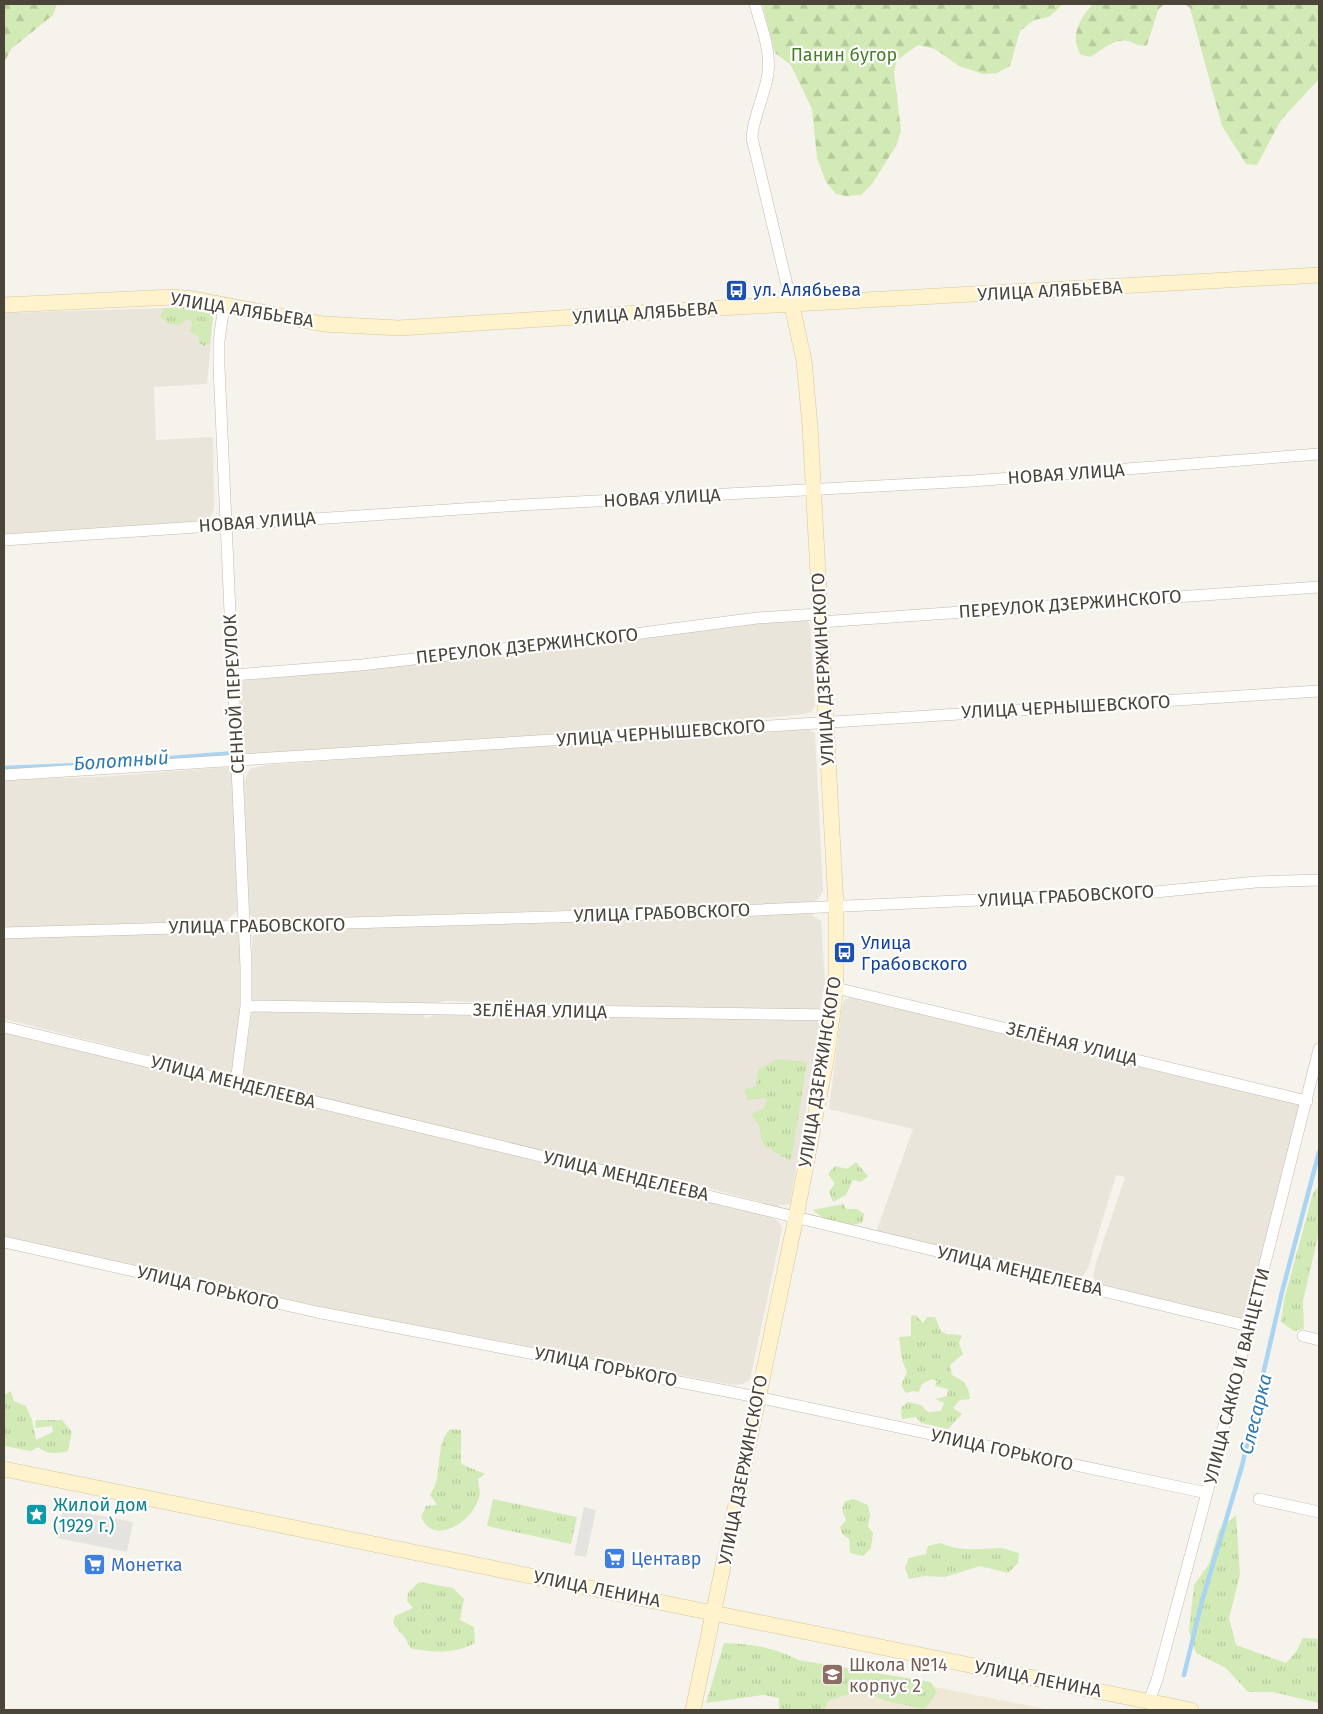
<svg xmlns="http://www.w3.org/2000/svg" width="1323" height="1714" font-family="'Fira Sans',sans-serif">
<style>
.residential{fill:#eae5da}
.education{fill:#efe8d6}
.grass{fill:url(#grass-tufts)}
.forest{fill:url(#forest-firs)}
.parking{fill:#e5e3e0}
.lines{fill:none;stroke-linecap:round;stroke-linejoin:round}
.stream{stroke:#a9d4f2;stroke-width:4.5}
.minor-casing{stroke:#c2bbae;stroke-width:12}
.secondary-casing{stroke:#d6c79b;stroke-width:16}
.minor{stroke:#fff;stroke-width:11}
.secondary{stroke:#fff3cd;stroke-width:15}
.labels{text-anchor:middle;stroke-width:4.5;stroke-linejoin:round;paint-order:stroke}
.park-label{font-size:18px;fill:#4a7f2a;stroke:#fff}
.transit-label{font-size:18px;fill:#164399;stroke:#fff;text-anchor:start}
.street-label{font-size:18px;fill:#4b4439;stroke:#fff}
.culture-label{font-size:18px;fill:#0d838f;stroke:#fff;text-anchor:start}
.shop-label{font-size:18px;fill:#366cbe;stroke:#fff;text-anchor:start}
.education-label{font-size:18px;fill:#785e54;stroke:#fff;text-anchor:start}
.water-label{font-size:19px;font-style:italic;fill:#2e7ab2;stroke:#fff}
</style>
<defs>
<pattern id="grass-tufts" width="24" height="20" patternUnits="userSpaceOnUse" patternTransform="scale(1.25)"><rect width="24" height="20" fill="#d2eab5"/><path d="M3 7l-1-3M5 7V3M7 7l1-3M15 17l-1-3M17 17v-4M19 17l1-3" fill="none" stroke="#b6ca9c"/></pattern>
<pattern id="forest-firs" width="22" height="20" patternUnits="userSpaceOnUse" patternTransform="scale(1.25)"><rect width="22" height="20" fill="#d2eab5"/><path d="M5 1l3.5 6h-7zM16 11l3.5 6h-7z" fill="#b6ca9c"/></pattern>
</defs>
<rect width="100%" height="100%" fill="#f6f3ec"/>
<path class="residential" d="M202 307 213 315 207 384 154 387 156 440 213 437 214 508 210 520 206 522 4 535V313Z
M806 620 810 624 815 706 811 712 804 714 672 728 248 754 243 752 239 688 245 678 773 621Z
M804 727 815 733 823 891 818 899 809 903 261 920 252 917 248 909 244 782 250 769 267 765Z
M229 767 234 779 237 911 227 920 4 929V780L98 777Z
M808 912 821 921 825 982 820 1008 812 1011 445 1001 428 1005 424 1018 430 1017 436 1013 810 1018 817 1020 820 1027 790 1204 776 1206 640 1170 617 1168 308 1095 246 1078 243 1073 252 1011V938L256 933 262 930Z
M242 930 243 994 233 1076 4 1019V938Z
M854 997 1297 1102 1301 1108 1247 1317 1242 1320 1096 1283 1093 1276 1097 1260 1125 1177 1116 1175 1088 1268 1081 1280 876 1232 913 1129 829 1109 842 1006 845 999Z
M4 1031 771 1217 779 1222 782 1229 750 1380 742 1384 733 1385 345 1312 4 1237Z"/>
<path class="education" d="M798 1660 1051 1710H786Z"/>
<path class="grass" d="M202 307 213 315 210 343 204 346 199 343 198 336 190 332 192 322 187 319 180 325 169 324 160 317 164 308Z
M777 1059 807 1062 791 1161 763 1145 759 1126 751 1114 764 1108 767 1098 748 1100 744 1089 756 1086 758 1070Z
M856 1162 868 1176 861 1182 853 1180 846 1195 833 1202 829 1191 835 1184 828 1174 835 1166 847 1169Z
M1319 1186V1232L1303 1301 1304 1329 1294 1331 1281 1322 1284 1300 1313 1193Z
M844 1204 846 1209H857L864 1214 863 1222C849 1229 824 1221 813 1210Z
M916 1315 923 1323 927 1317H935L941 1331 947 1334 962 1335 959 1343 963 1354 950 1365 952 1375C963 1380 969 1386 970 1399L960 1400 953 1408 962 1414 948 1429 921 1423 916 1417 902 1419 901 1408 908 1402 921 1405 928 1412 941 1411 944 1403 935 1399 947 1396 948 1389 935 1386 937 1381 932 1379 922 1384 919 1392 913 1391 906 1393 901 1385 907 1372 902 1360 899 1337 911 1336V1316Z
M11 1391 14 1401 26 1406 32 1420 36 1440 53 1432 52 1426 35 1428 36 1420H62L72 1432 68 1451C56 1454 48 1455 38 1447L31 1451 4 1446V1395Z
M450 1429 461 1430V1464L485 1474 478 1479C478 1483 480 1490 480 1494 476 1520 434 1548 421 1517L426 1506 437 1505 430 1495C445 1472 433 1447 450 1429Z
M493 1499 577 1517 571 1544 487 1526Z
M854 1499 868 1505 870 1515 868 1527 873 1533 871 1548 863 1556 850 1553 849 1539 842 1534 840 1527 846 1520 842 1510 845 1501Z
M1236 1515 1240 1575 1229 1618 1236 1645 1286 1663 1296 1652 1303 1638 1319 1639V1703L1273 1692H1248L1226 1668 1196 1653 1189 1631 1194 1585 1209 1564 1219 1530Z
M940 1543C961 1552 978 1549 999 1548 1005 1548 1013 1552 1019 1553L1018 1563 1008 1573 980 1566 945 1577 925 1576 909 1579 905 1568 909 1558 926 1554 928 1546Z
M419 1582 453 1588 464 1599 460 1620 474 1627 475 1643C454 1654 433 1653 410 1648 405 1633 399 1634 393 1622L395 1616 413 1608 407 1601 408 1593Z
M724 1643C751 1644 774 1647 798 1660L931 1682 937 1693 924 1709 886 1701 862 1690 829 1700 824 1710H779V1698L763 1695 706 1703Z"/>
<path class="forest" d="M4 4H57L53 15 11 49 4 63Z
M762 4H1063L1049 17 1034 20 1020 31 1010 66 997 73 983 74 959 66 935 49 918 45 897 60 894 72 901 131 896 146 872 184 861 195 846 196 836 194 826 182 817 158 812 109 791 65 775 53Z
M1093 4H1164L1158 10 1147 45C1138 47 1136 43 1128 41 1114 38 1101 51 1090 57L1081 55C1069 36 1080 18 1093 4Z
M1185 4H1319V79L1281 120 1257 165 1246 164 1222 126 1190 8Z"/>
<path class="parking" d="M584 1507 596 1510 586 1557 574 1555Z
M63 1509 133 1522 127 1552 57 1538Z"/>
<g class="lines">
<path class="stream" d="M92 764 236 753
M4 768 79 765
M1184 1675 1202 1601 1242 1466 1282 1292 1319 1152"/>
<defs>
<path id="minor" d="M755 4C761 26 771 50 768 73 765 96 753 116 752 138L792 306
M224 305 219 341V367L246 967V1006L236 1083
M4 540 521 505 972 481 1319 454
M820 622 1319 587
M233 675 361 665 642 633 757 618 819 614
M4 775 1319 691
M4 933 691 913 1156 892 1256 882 1319 880
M836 988 1307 1101
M246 1006 833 1015
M4 1027 1249 1326
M4 1242 317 1312 757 1397 1207 1493
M1303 1336 1319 1340
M1259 1499 1319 1512
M1149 1701 1157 1680 1207 1493 1319 1049"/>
<path id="secondary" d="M4 305 173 297 194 299 323 324 399 328 702 309 1319 275
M4 1469 1191 1710
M693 1710 796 1217 827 1055 836 988V906L810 426 804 360 792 306"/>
</defs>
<use href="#minor" class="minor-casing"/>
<use href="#secondary" class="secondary-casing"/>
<use href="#minor" class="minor"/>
<use href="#secondary" class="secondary"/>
</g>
<defs>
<symbol id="bus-square" viewBox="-11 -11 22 22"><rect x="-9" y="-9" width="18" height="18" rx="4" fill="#1a4fb4" stroke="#fff"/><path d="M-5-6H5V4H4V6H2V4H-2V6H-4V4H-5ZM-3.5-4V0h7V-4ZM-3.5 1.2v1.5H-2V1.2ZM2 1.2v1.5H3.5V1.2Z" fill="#fff"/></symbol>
<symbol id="sight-square" viewBox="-11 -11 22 22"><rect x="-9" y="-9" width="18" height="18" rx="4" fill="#0f9aa8" stroke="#fff"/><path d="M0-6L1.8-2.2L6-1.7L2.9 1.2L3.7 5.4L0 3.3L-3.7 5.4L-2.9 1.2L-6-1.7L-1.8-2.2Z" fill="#fff"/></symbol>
<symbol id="supermarket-square" viewBox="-11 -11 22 22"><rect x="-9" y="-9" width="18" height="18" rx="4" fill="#3f7fe0" stroke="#fff"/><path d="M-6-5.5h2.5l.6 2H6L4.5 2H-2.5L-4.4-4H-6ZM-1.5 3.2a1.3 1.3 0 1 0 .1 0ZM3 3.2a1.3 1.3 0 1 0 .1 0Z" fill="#fff"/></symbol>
<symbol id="school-square" viewBox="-11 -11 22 22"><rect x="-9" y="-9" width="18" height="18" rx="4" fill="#8d6e63" stroke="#fff"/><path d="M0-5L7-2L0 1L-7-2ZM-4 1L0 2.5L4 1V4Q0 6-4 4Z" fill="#fff"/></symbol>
</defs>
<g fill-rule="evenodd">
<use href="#bus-square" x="724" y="278" width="25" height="25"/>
<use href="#bus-square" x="832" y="940" width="25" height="25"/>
<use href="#sight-square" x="24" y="1502" width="25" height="25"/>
<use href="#supermarket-square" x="602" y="1546" width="25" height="25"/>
<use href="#supermarket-square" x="82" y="1552" width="25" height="25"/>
<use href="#school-square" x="820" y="1662" width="25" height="25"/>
</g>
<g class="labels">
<g class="park-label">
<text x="844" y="61">Панин бугор</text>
</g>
<g class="transit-label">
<text x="753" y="296">ул. Алябьева</text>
<text x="861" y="949">Улица<tspan x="861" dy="21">Грабовского</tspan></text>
</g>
<g class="street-label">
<text transform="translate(1050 291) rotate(-3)" y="6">УЛИЦА АЛЯБЬЕВА</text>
<text transform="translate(242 310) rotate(9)" y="6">УЛИЦА АЛЯБЬЕВА</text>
<text transform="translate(645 313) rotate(-4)" y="6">УЛИЦА АЛЯБЬЕВА</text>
<text transform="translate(1066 474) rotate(-4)" y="6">НОВАЯ УЛИЦА</text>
<text transform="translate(662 498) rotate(-3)" y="6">НОВАЯ УЛИЦА</text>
<text transform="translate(257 522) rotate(-4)" y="6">НОВАЯ УЛИЦА</text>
<text transform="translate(1070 604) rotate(-4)" y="6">ПЕРЕУЛОК ДЗЕРЖИНСКОГО</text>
<text transform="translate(527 646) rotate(-6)" y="6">ПЕРЕУЛОК ДЗЕРЖИНСКОГО</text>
<text transform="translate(823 669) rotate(-93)" y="6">УЛИЦА ДЗЕРЖИНСКОГО</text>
<text transform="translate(234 694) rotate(-93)" y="6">СЕННОЙ ПЕРЕУЛОК</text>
<text transform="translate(1066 707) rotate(-3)" y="6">УЛИЦА ЧЕРНЫШЕВСКОГО</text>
<text transform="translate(661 733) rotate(-4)" y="6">УЛИЦА ЧЕРНЫШЕВСКОГО</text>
<text transform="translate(1066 896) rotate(-3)" y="6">УЛИЦА ГРАБОВСКОГО</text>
<text transform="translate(662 913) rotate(-2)" y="6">УЛИЦА ГРАБОВСКОГО</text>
<text transform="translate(257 926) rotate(-1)" y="6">УЛИЦА ГРАБОВСКОГО</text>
<text transform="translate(540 1011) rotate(1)" y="6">ЗЕЛЁНАЯ УЛИЦА</text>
<text transform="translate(1072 1044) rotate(14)" y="6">ЗЕЛЁНАЯ УЛИЦА</text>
<text transform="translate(820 1072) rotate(-81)" y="6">УЛИЦА ДЗЕРЖИНСКОГО</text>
<text transform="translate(233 1082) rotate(14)" y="6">УЛИЦА МЕНДЕЛЕЕВА</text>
<text transform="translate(626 1176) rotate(13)" y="6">УЛИЦА МЕНДЕЛЕЕВА</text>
<text transform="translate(1020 1271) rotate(13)" y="6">УЛИЦА МЕНДЕЛЕЕВА</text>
<text transform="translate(208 1288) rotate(13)" y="6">УЛИЦА ГОРЬКОГО</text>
<text transform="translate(606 1367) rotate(11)" y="6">УЛИЦА ГОРЬКОГО</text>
<text transform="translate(1237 1376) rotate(-76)" y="6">УЛИЦА САККО И ВАНЦЕТТИ</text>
<text transform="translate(1002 1450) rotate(12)" y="6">УЛИЦА ГОРЬКОГО</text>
<text transform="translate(743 1470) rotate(-79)" y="6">УЛИЦА ДЗЕРЖИНСКОГО</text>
<text transform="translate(597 1589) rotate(11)" y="6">УЛИЦА ЛЕНИНА</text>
<text transform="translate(1038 1679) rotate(11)" y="6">УЛИЦА ЛЕНИНА</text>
</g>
<g class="culture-label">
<text x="53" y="1511">Жилой дом<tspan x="53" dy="21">(1929 г.)</tspan></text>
</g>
<g class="shop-label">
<text x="631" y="1565">Центавр</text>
<text x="111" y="1571">Монетка</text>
</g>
<g class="education-label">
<text x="849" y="1671">Школа №14<tspan x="849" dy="21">корпус 2</tspan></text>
</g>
<g class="water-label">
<text transform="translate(121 760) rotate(-4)" y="7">Болотный</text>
<text transform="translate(1255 1414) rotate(-76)" y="7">Слесарка</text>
</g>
</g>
<rect width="1323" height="1714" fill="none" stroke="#4b4439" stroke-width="10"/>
</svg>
